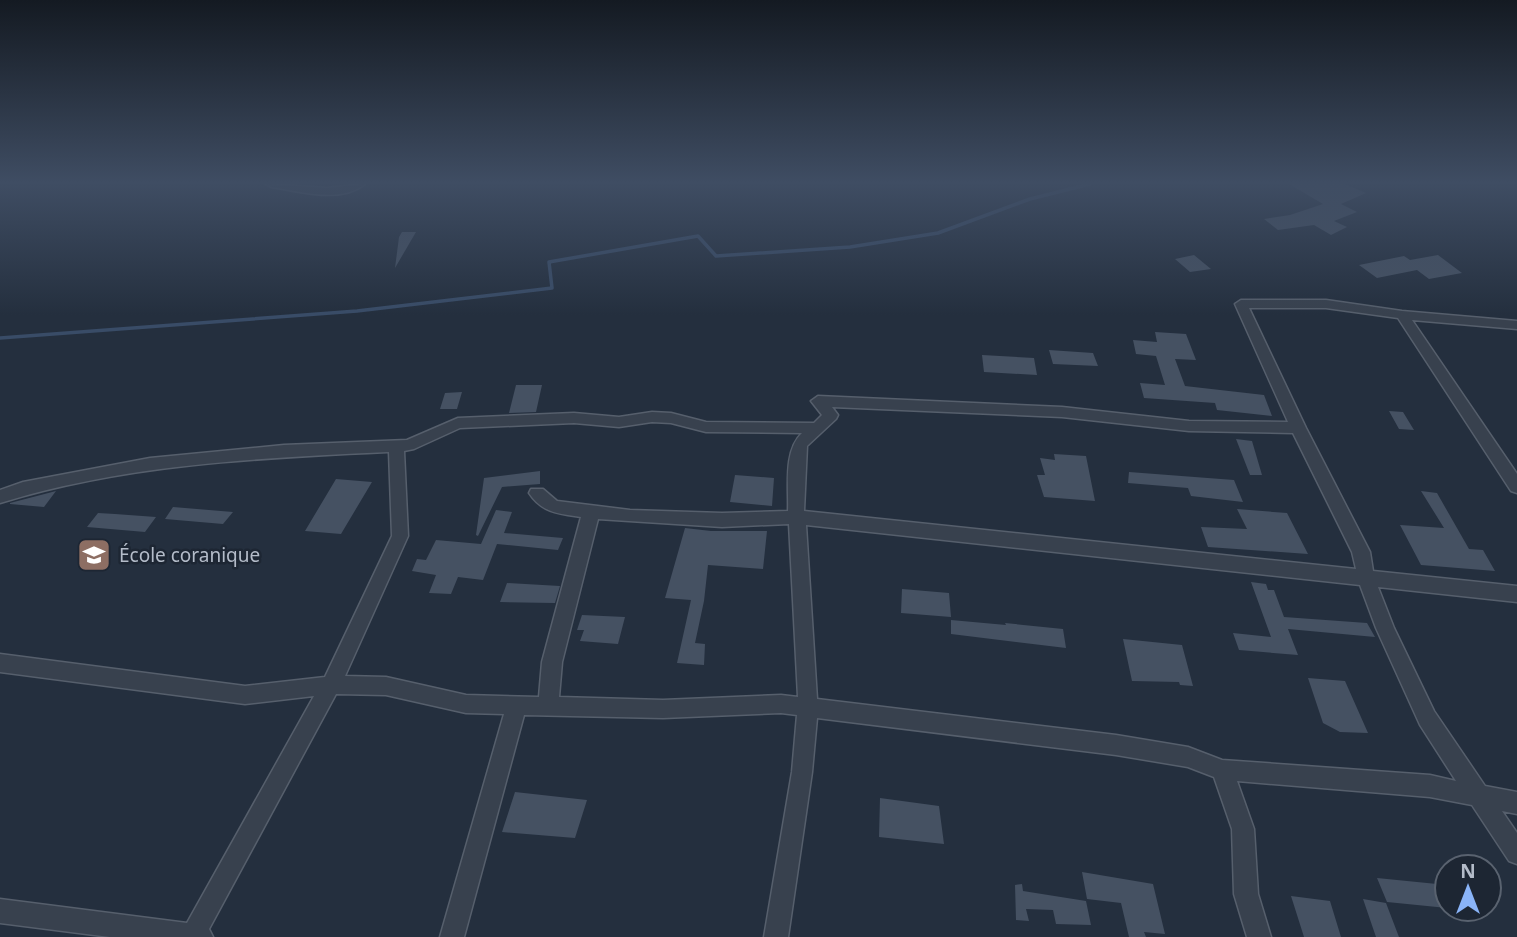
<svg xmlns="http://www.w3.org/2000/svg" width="1517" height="937" font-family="'Noto Sans',sans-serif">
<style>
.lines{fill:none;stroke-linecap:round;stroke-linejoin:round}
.stream{stroke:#394c67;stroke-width:3.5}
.building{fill:#455162}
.street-casing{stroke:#565f6c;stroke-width:3}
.street{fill:#38414e;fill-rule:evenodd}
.labels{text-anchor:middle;stroke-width:5;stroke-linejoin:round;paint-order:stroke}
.poi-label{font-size:19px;fill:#b4bcc9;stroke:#1d2633;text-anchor:start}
</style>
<rect width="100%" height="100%" fill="#242f3e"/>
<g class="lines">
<path class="stream" d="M0 338 357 311 552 288 549 262 698 236 716 256 850 247 938 233 1030 199 1090 184"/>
</g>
<path class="building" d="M1289 184H1345L1366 193 1341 204 1357 212 1334 221 1347 227 1331 235 1314 225 1278 230 1264 219 1290 215 1323 204Z
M402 232H416L395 268 399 237Z
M1194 255 1211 269 1190 272 1175 259Z
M1438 255 1462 273 1429 279 1417 270 1377 278 1359 265 1404 256 1410 260Z
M1155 332 1186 334 1196 360 1175 359 1185 386 1264 395 1272 416 1217 410 1215 403 1144 398 1140 383 1165 385 1156 356 1136 354 1133 340 1157 342Z
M1049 350 1093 353 1098 366 1053 364Z
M982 355 1034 358 1037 375 984 372Z
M516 385H542L536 412 509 413Z
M462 392 457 409H440L445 393Z
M1389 411 1403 412 1414 430 1399 429Z
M1236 439 1252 441 1262 475H1250Z
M1054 454 1086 456 1095 501 1044 497 1037 475H1045L1040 458 1055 460Z
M540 471V484L502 487 478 536 476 535 484 478Z
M1129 472 1234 480 1243 502 1191 496 1188 488 1128 483Z
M735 475 774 478 772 506 730 502Z
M336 479 372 482 341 534 305 531Z
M56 491 44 507 10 504V503Z
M1421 491 1437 493 1469 549 1483 550 1495 571 1421 565 1400 525 1444 528Z
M173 507 233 512 223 524 165 519Z
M1237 509 1287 513 1308 554 1208 547 1201 527 1247 529Z
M496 510 512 512 504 533 563 538 558 550 497 544 483 580 458 577 451 594 429 593 436 575 412 571 417 559 426 560 436 540 481 544Z
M98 513 115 514 156 517 145 532 87 527Z
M685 528 711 531H767L763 569 708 565 704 601 695 643 705 644 704 665 677 663 691 600 665 598Z
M1251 582 1266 584 1268 590H1274L1284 617 1367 623 1375 637 1288 629 1298 655 1239 650 1233 633 1271 637Z
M507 583 560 586 555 603 500 602Z
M902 589 949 593 951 617 901 613Z
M582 615 625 617 618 644 580 641 584 630H577Z
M951 620 1006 625 1005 623 1063 629 1066 648 951 634Z
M1123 639 1182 645 1193 686 1180 685 1179 682 1132 681Z
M1308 678 1345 681 1368 733 1340 732 1323 723Z
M515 792 587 800 575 838 502 832Z
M880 798 939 806 944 844 879 837Z
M1082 872 1153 884 1165 934 1144 932 1146 937H1129L1121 903 1087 899Z
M1377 878 1447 885V908L1387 902Z
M1022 884 1023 891 1086 901 1091 925 1056 924 1053 910 1026 909 1029 921 1016 920 1015 885Z
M1291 896 1330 901 1341 937H1304Z
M1363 899 1386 903 1399 937H1376Z"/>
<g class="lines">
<defs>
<path id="street" d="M266 184 327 188 365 184C340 204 300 191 271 187Z
M1241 300H1326L1402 311 1517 321V329L1412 320 1517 474V493L1511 491 1398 318 1326 308H1249L1306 428 1370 552 1373 571 1517 586V602L1378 587 1394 628 1434 711 1485 786 1517 792V814L1502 811 1517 833V864L1509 861 1472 805 1430 797 1237 781 1254 829 1258 894 1271 937H1247L1234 894 1232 829 1214 777 1188 767 1116 755 817 718 812 772 788 937H764L792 772 797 715 781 713 663 718 524 715 464 937H440L504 714 466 713 386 695 336 694 209 929 213 937H110L0 923V899L187 923 314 696 245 704 0 672V654L245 686 325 677 392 536 389 452C259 458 125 464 0 503V490L23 482 150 458 284 445 407 440 458 418 574 413 619 417 652 412 671 413 706 422 814 423 822 415 811 401 818 396 1062 407 1189 421 1288 422 1235 304ZM832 407 1062 417 1189 431 1293 433 1352 552 1356 569 804 511 807 446 836 419 838 415ZM652 422 671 423 706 432 802 433C783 451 789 487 788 511L722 513 630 510 557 501 543 489H531L529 493C542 513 560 514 581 517L542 662 539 697 466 695 386 677 345 676 408 536 404 451 414 449 460 428 574 423 619 427ZM598 519 722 527 789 524 798 697 781 695 663 700 559 697 562 662ZM806 525 1360 585 1376 628 1420 725 1456 781 1430 775 1222 760 1188 747 1116 735 817 699Z"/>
</defs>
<use href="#street" class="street-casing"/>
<use href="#street" class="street"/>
</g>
<linearGradient id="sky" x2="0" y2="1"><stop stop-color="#141a22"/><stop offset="0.58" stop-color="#3f4d63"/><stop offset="1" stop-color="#3f4d63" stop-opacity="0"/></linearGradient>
<rect width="1517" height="315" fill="url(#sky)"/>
<defs>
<symbol id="school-square" viewBox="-11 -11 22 22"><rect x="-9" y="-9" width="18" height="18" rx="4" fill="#8d6e63" stroke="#1d2633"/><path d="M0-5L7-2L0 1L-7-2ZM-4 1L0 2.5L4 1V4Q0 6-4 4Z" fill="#fff"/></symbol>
</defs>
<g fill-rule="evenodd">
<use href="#school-square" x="75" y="536" width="38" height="38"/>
</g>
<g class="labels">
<g class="poi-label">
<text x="119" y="562">École coranique</text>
</g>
</g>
<g transform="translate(1468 888)"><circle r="33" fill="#1d2633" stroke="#59626f" stroke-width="2"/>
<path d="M0-5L12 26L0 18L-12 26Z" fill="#8ab4f8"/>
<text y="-10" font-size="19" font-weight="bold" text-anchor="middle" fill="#b4bcc9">N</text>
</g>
</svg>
